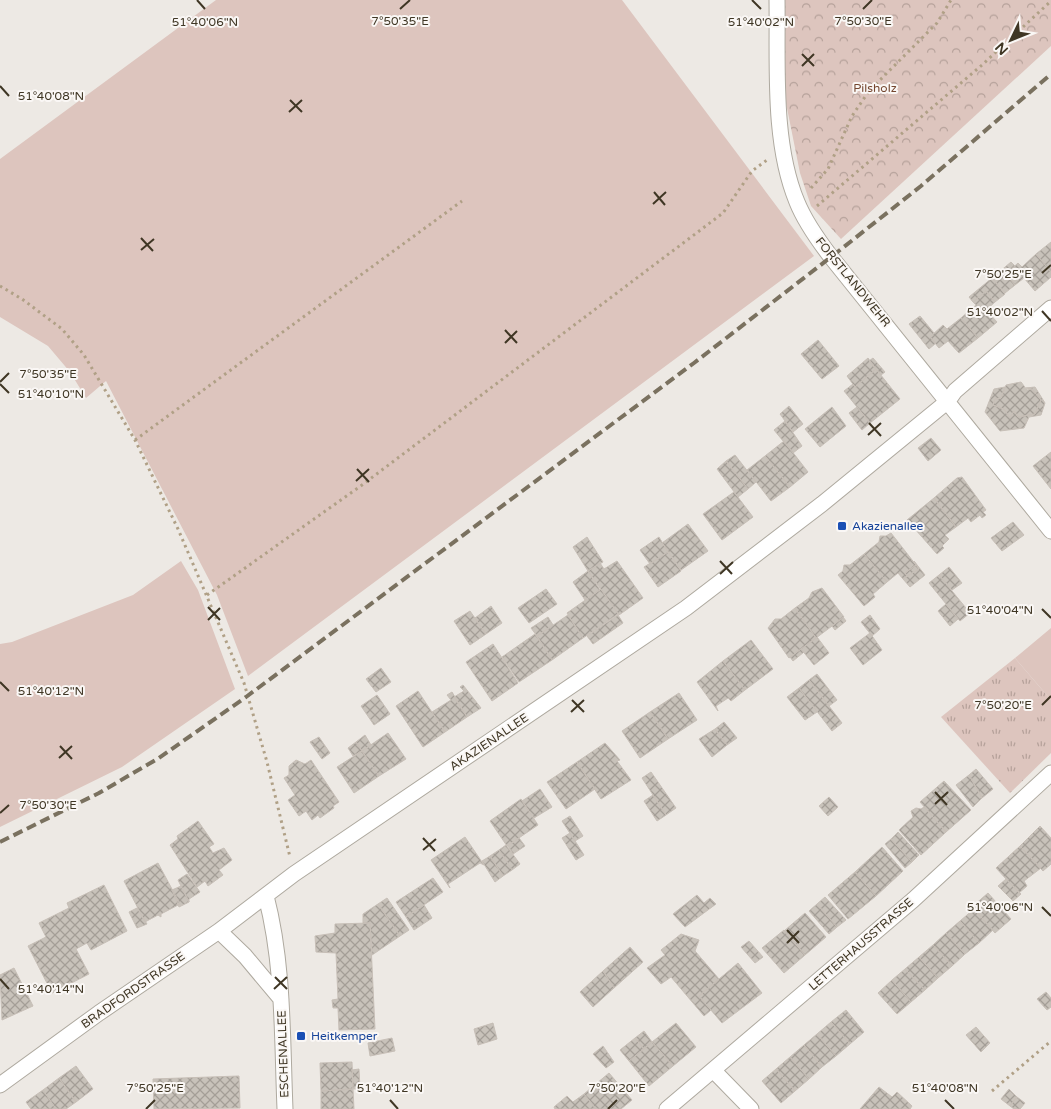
<svg xmlns="http://www.w3.org/2000/svg" width="1051" height="1109" font-family="'Varela Round',sans-serif">
<style>
.green{fill:#ddc5be}
.forest{fill:url(#forest-crowns)}
.park{fill:url(#park-tufts)}
.building{fill:url(#building-cross-hatch);stroke:#c7bfb7}
.lines{fill:none;stroke-linecap:round;stroke-linejoin:round}
.street-casing{stroke:#aea99f;stroke-width:17}
.path{stroke:#b0a086;stroke-width:3;stroke-dasharray:2.5 4;stroke-linecap:butt}
.street{stroke:#fff;stroke-width:15}
.rail{stroke:#7a715f;stroke-width:4;stroke-dasharray:10 5;stroke-linecap:butt}
.ticks{fill:none;stroke:#3f3624;stroke-width:2}
.transit-dot{fill:#1a4fb4;stroke:#faf7f5;stroke-width:2}
.labels{text-anchor:middle;stroke-width:4;stroke-linejoin:round;paint-order:stroke}
.park-label{font-size:12px;fill:#74462f;stroke:#faf7f5}
.street-label{font-size:12px;fill:#3f3624;stroke:#faf7f5}
.transit-label{font-size:12px;fill:#164399;stroke:#faf7f5;text-anchor:start}
.ticks-label{font-size:12px;text-anchor:middle;fill:#3f3624;stroke:#faf7f5;stroke-width:4;stroke-linejoin:round;paint-order:stroke}
</style>
<defs>
<pattern id="forest-crowns" width="20" height="18" patternUnits="userSpaceOnUse" patternTransform="scale(1.25)"><rect width="20" height="18" fill="#ddc5be"/><path d="M2 6a3 3 0 1 1 6 0M12 15a3 3 0 1 1 6 0" fill="none" stroke="#b5a19a"/></pattern>
<pattern id="park-tufts" width="24" height="20" patternUnits="userSpaceOnUse" patternTransform="scale(1.25)"><rect width="24" height="20" fill="#ddc5be"/><path d="M3 7l-1-3M5 7V3M7 7l1-3M15 17l-1-3M17 17v-4M19 17l1-3" fill="none" stroke="#b5a19a"/></pattern>
<pattern id="building-cross-hatch" width="8" height="8" patternUnits="userSpaceOnUse" patternTransform="scale(1.25)"><rect width="8" height="8" fill="#c8c2ba"/><path d="M0 0l8 8M0 8l8-8" fill="none" stroke="#a49e97"/></pattern>
</defs>
<rect width="100%" height="100%" fill="#ede9e4"/>
<path class="green" d="M216 0H622L814 256 248 676 217 595 106 381 86 398 70 372 48 346 0 317V159Z
M181 561 198 590 235 689 122 767 0 827V644L12 642 133 595Z
M1051 628V700L1015 658Z"/>
<path class="forest" d="M781 0H1051V46L841 239 811 206 800 173 786 103Z"/>
<path class="park" d="M1015 658 1051 700V753L1010 793 941 717Z"/>
<path class="building" d="M1051 242V272L1036 254Z
M1036 254 1051 272V277L1035 291 1024 278 1015 285 1006 274 1018 263 1022 267Z
M1011 262 1015 266 1006 274 1015 285 1005 293 992 278Z
M992 278 1005 294 995 302 986 291 973 302 969 297Z
M986 291 995 302 986 310 997 322 978 338 961 318 976 305 973 302Z
M920 316 934 333 930 337 936 343 929 349 909 324Z
M961 318 978 338 959 353 948 341 939 348 930 337 943 325 947 329Z
M818 340 839 366 822 379 801 354Z
M868 358 876 369 855 387 847 376Z
M873 358 885 372 881 375 869 361Z
M876 369 900 399 870 423 844 391 853 384 855 387Z
M1021 382 1027 390 1032 389 1041 400 1035 414 1018 417 1014 411 1010 418 1004 409 993 405 995 399 1001 398 1006 385Z
M1005 387 1001 398 995 399 993 405 1004 409 1010 418 1014 411 1018 417 1035 414 1041 400 1032 389 1026 388 1035 387 1045 403 1041 415 1029 417 1024 428 1000 431 985 412 994 389Z
M789 406 803 424 793 432 780 414Z
M832 407 846 426 820 447 805 429Z
M857 407 870 423 862 430 849 413Z
M785 421 802 446 793 453 774 430Z
M931 438 941 450 928 461 918 448Z
M784 441 808 472 790 487 765 456Z
M1051 452V489L1033 466Z
M735 455 756 482 748 489 726 461Z
M765 456 790 487 771 501 747 470Z
M726 461 748 489 738 497 717 469Z
M962 477 986 510 983 512 986 515 982 518 980 515 971 522 968 518 956 527 934 498 957 478Z
M734 492 753 517 722 540 703 514Z
M934 498 956 527 945 535 949 539 942 546 944 548 937 554 907 520Z
M1013 522 1024 535 1002 551 991 538Z
M688 524 708 551 681 570 662 543Z
M891 533 916 565 905 573 907 576 903 579 898 573 887 582 864 554 879 542 880 536H886Z
M587 537 603 562 588 571 573 547Z
M659 537 668 552 650 564 640 550Z
M668 552 681 571 658 587 644 567Z
M864 554 887 582 873 594 875 597 864 606 838 575 843 571 844 565H850Z
M617 561 643 598 619 615 588 571 600 563 604 569Z
M914 561 925 575 910 587 903 579 919 569Z
M916 565 919 569 907 576 905 573Z
M949 567 962 583 952 590 939 575Z
M588 571 600 590 585 600 573 582Z
M939 575 970 613 960 621 929 583Z
M822 588 844 617 816 638 795 608 809 598 812 592Z
M546 589 557 604 529 623 518 608Z
M601 589 618 614 583 638 567 613Z
M946 604 958 619 950 626 938 611Z
M491 606 502 623 486 634 475 618Z
M795 608 816 638 789 658 768 628 775 619H781Z
M470 611 486 634 470 645 454 621Z
M568 615 583 638 552 660 537 636Z
M618 615 623 623 593 644 587 636Z
M870 615 880 629 872 636 861 622Z
M548 617 553 625 537 636 531 628Z
M843 617 846 621 835 630 832 626Z
M870 633 882 650 863 665 850 648Z
M535 634 552 660 519 682 502 657Z
M817 637 829 653 814 665 801 649Z
M751 640 773 669 745 690 723 661Z
M493 644 518 683 492 701 466 662Z
M801 649 804 652 793 661 790 657Z
M723 661 745 690 731 701 728 698 716 706 718 711 697 682Z
M381 668 391 682 376 692 366 679Z
M817 674 837 700 829 706 809 680Z
M809 680 842 723 832 731 799 688Z
M463 685 481 708 467 717 454 697 464 691 460 687Z
M799 688 817 712 805 720 787 697Z
M418 691 445 732 423 747 396 706Z
M452 692 467 717 445 732 432 712 451 700 447 695Z
M679 693 697 720 668 739 650 712Z
M377 695 390 714 374 725 361 706Z
M650 712 668 739 640 758 622 731Z
M724 722 737 738 727 745 715 729Z
M715 729 727 745 712 757 699 739Z
M388 733 406 759 379 776 362 751Z
M365 735 371 745 362 751 356 742Z
M319 737 330 753 322 759 310 742Z
M356 742 362 751 353 756 348 748Z
M605 743 620 760 617 761 631 780 601 799 577 762Z
M362 751 379 776 354 793 337 767Z
M296 760 305 764 311 760 339 802 333 806 334 808 320 818 318 815 312 820 306 811 299 816 288 800 295 795 284 778 289 775V766Z
M577 762 595 789 566 809 547 782Z
M976 769 993 789 982 798 969 775Z
M651 772 676 808 666 815 642 778Z
M969 775 982 798 973 807 956 785Z
M944 781 971 810 946 832 920 802Z
M540 789 552 807 534 818 522 801Z
M653 795 666 815 657 821 644 801Z
M829 797 838 807 828 816 819 806Z
M521 799 538 825 507 846 490 821Z
M924 807 946 832 921 855 899 830 913 817 911 811 916 808 921 809Z
M570 816 583 836 575 841 562 821Z
M198 821 214 844 209 847 213 853 224 848 232 860 219 870 223 875 208 886 205 881 197 887 170 845 178 839 177 836Z
M1040 826 1051 838V864L1043 871 1020 846Z
M898 832 919 855 912 862 891 839Z
M570 833 584 855 576 860 562 838Z
M465 837 484 865 480 863 448 884 450 888 431 860Z
M519 838 525 846 513 854 508 846Z
M891 839 912 862 905 868 885 844Z
M506 845 520 864 512 870 499 850Z
M1020 846 1041 868 1024 881 1027 886 1019 893 996 868Z
M882 847 903 871 876 896 855 872Z
M499 850 512 870 503 876 490 856Z
M490 856 503 876 495 882 482 861Z
M158 863 180 904 161 914V917L158 915 145 922 124 881Z
M855 872 876 896 848 919 828 895Z
M187 874 200 892 189 899V902L178 880Z
M433 878 443 892 406 917 396 902Z
M1006 879 1021 894 1013 901 998 886Z
M104 885 127 931 91 950 87 943 76 949 89 974 52 993 28 946 46 937 39 923 69 908 67 903Z
M181 886 189 902 179 907 172 890Z
M988 893 1011 919 995 933 972 907Z
M697 895 704 903 710 898 716 904 685 927 673 914Z
M825 897 846 920 837 927 817 904Z
M387 898 409 930 400 936 378 904Z
M378 904 400 936 372 955 370 923H363V914Z
M817 904 837 927 829 934 809 911Z
M424 905 432 918 414 930 406 917Z
M137 908 147 924 137 928 129 912Z
M974 909 993 930 979 943 960 921Z
M805 913 826 937 805 955 784 931Z
M960 921 979 943 965 954 946 933Z
M370 923 375 1029 339 1030 338 1008H333L332 1000 338 999 336 953 316 952 315 936 335 933V924Z
M784 930 805 955 784 973 762 948Z
M946 933 965 954 952 966 933 945Z
M681 934 699 940 695 951 719 979 699 996 711 1010 704 1016 671 977 661 984 647 968 665 955 661 950Z
M749 941 763 957 755 963 741 947Z
M933 945 952 966 938 978 919 957Z
M630 947 643 962 614 988 603 971Z
M919 957 938 978 925 990 905 969Z
M738 963 762 993 722 1023 699 996Z
M14 968 33 1006 2 1020 0 975Z
M905 969 925 990 911 1002 892 980Z
M603 971 614 988 593 1007 580 992Z
M892 980 911 1002 897 1014 878 993Z
M1046 992 1051 998V1007L1047 1010 1037 999Z
M846 1010 864 1032 850 1044 831 1022Z
M831 1022 850 1044 836 1056 817 1034Z
M493 1023 497 1039 478 1045 474 1029Z
M676 1023 696 1047 673 1066 652 1042Z
M976 1027 990 1043 981 1052 966 1035Z
M644 1031 652 1042 644 1049 635 1038Z
M817 1034 836 1056 822 1067 804 1045Z
M392 1038 395 1051 370 1056 368 1043Z
M635 1038 644 1049 629 1061 620 1050Z
M652 1042 673 1066 649 1086 629 1061Z
M804 1045 822 1067 809 1079 790 1057Z
M603 1046 614 1062 606 1068 593 1054Z
M790 1057 809 1079 795 1091 776 1069Z
M352 1062 353 1089 321 1091 320 1063Z
M76 1066 93 1089 76 1102 59 1078Z
M359 1069 360 1089H353L352 1070Z
M776 1069 795 1091 781 1103 762 1081Z
M609 1073 632 1100 621 1109H596L584 1094Z
M239 1076 240 1108 154 1109 153 1079Z
M59 1078 76 1102 66 1109H56L43 1090Z
M879 1087 892 1097 897 1092 912 1106 910 1109H860Z
M353 1089 354 1109H321V1091Z
M1009 1089 1017 1097 1010 1106 1001 1099Z
M43 1090 56 1109H31L26 1102Z
M584 1094 596 1109H555L554 1107 567 1096 573 1102Z
M1017 1097 1025 1103 1020 1109H1014L1010 1106Z"/>
<g class="lines">
<defs>
<path id="street" d="M777 0C778 63 772 142 797 202 805 222 818 240 831 257L1051 531
M266 896C284 965 282 1038 285 1109
M219 931 245 956 281 999
M713 1070 751 1109
M0 1085 99 1013 219 931 294 874 686 608 822 504 948 401 955 391 1051 308
M667 1109 913 900 1051 773"/>
</defs>
<use href="#street" class="street-casing"/>
<path class="path" d="M811 188 828 169 852 116 869 91 937 23 951 0
M817 206 982 65 1051 1
M0 286 22 299 62 329 84 355 135 440 178 529 244 683 267 762 290 857
M135 440 462 201
M207 595 362 485 723 213 752 171 767 160
M992 1091 1051 1041"/>
<use href="#street" class="street"/>
<path class="rail" d="M0 842 99 793 159 758 246 697 694 363 840 250 921 186 1051 74"/>
</g>
<path class="ticks" d="M197 0 205 9M752 0 761 9M400 9 410 0M863 9 872 0M802 54 814 66M802 66 814 54M0 86 9 96M290 100 302 112M289 112 302 100M654 192 665 205M653 204 666 192M141 238 153 251M141 250 154 239M1042 273 1051 265M1042 311 1051 321M505 330 517 343M505 343 517 331M0 382 9 373M0 384 9 393M869 423 881 436M868 435 881 423M357 469 369 482M356 481 369 469M720 561 732 574M720 574 733 562M208 607 220 620M1042 609 1051 618M208 620 220 608M0 682 9 691M572 700 584 712M1042 705 1051 696M571 712 584 700M60 746 72 759M59 758 72 746M935 792 947 805M935 804 948 792M0 813 9 805M423 838 435 851M423 850 436 839M1042 907 1051 916M787 930 799 943M787 943 799 931M275 977 287 989M0 979 9 989M274 989 287 977M390 1100 398 1109M945 1100 954 1109M146 1109 155 1100M608 1109 617 1100"/>
<g class="transit-dot">
<rect x="837" y="521" width="10" height="10" rx="2.5"/>
<rect x="296" y="1031" width="10" height="10" rx="2.5"/>
</g>
<g class="labels">
<g class="park-label">
<text x="875" y="92">Pilsholz</text>
</g>
<g class="street-label">
<text transform="translate(853 282) rotate(51)" y="4">FORSTLANDWEHR</text>
<text transform="translate(489 742) rotate(-34)" y="4">AKAZIENALLEE</text>
<text transform="translate(861 944) rotate(-41)" y="4">LETTERHAUSSTRASSE</text>
<text transform="translate(133 990) rotate(-35)" y="4">BRADFORDSTRASSE</text>
<text transform="translate(283 1054) rotate(-92)" y="4">ESCHENALLEE</text>
</g>
<g class="transit-label">
<text x="852" y="530">Akazienallee</text>
<text x="311" y="1040">Heitkemper</text>
</g>
</g>
<g class="ticks-label">
<text x="400" y="25">7°50'35"E</text>
<text x="863" y="25">7°50'30"E</text>
<text x="205" y="26">51°40'06"N</text>
<text x="761" y="26">51°40'02"N</text>
<text x="51" y="100">51°40'08"N</text>
<text x="1003" y="278">7°50'25"E</text>
<text x="1000" y="316">51°40'02"N</text>
<text x="48" y="378">7°50'35"E</text>
<text x="51" y="398">51°40'10"N</text>
<text x="1000" y="614">51°40'04"N</text>
<text x="51" y="695">51°40'12"N</text>
<text x="1003" y="709">7°50'20"E</text>
<text x="48" y="809">7°50'30"E</text>
<text x="1000" y="911">51°40'06"N</text>
<text x="51" y="993">51°40'14"N</text>
<text x="390" y="1092">51°40'12"N</text>
<text x="945" y="1092">51°40'08"N</text>
<text x="155" y="1092">7°50'25"E</text>
<text x="617" y="1092">7°50'20"E</text>
</g>
<g transform="translate(1011 40) rotate(227)" stroke="#faf7f5" stroke-width="4" paint-order="stroke">
<path d="M0-4L9 19L0 12L-9 19Z" fill="#3f3624"/>
<text y="-8" font-size="14" font-weight="bold" text-anchor="middle" fill="#3f3624">N</text>
</g>
</svg>
